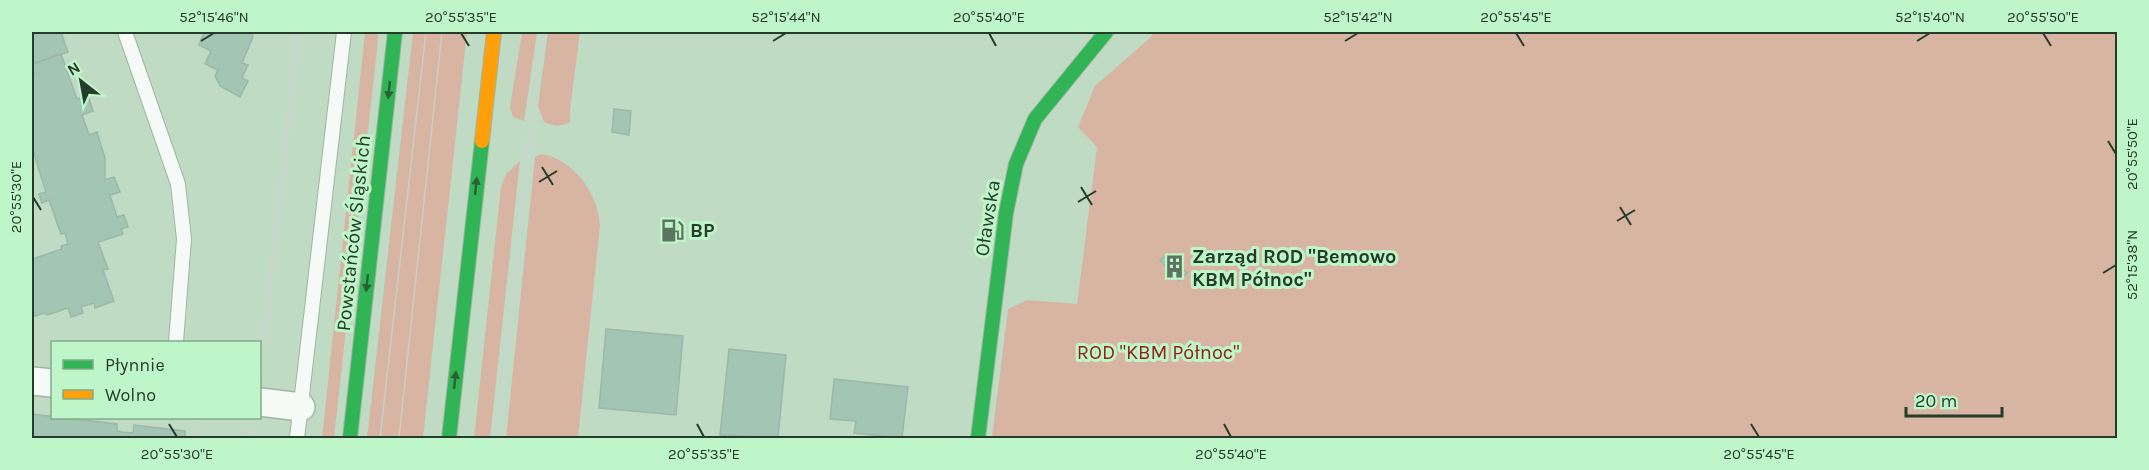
<svg xmlns="http://www.w3.org/2000/svg" width="2149" height="470" font-family="Karla,sans-serif">
<style>
.green{fill:#d8b5a3}
.building{fill:#a2c5b4;stroke:#9db7a8;stroke-width:1.5}
.lines{fill:none;stroke-linecap:round;stroke-linejoin:round}
.lane-casing{stroke:#9fb5a2;stroke-width:16}
.street-casing{stroke:#9fb5a2;stroke-width:30}
.fast-casing{stroke:#9fb5a2;stroke-width:16}
.slow-casing{stroke:#9fb5a2;stroke-width:16}
.path{stroke:#ccd5cd;stroke-width:4;stroke-dasharray:6 3;stroke-linecap:butt}
.lane{stroke:#f5faf6;stroke-width:14}
.street{stroke:#f5faf6;stroke-width:27}
.fast{stroke:#30b455;stroke-width:14}
.slow{stroke:#ff9f0a;stroke-width:14}
.tram{stroke:#c8d0c9;stroke-width:1.5}
.oneway{fill:#296037}
.ticks{fill:none;stroke:#263c2a;stroke-width:2}
.labels{text-anchor:middle;stroke-width:6;stroke-linejoin:round;paint-order:stroke}
.street-label{font-size:20px;fill:#263c2a;stroke:#bff6c9}
.poi-label{font-size:20px;font-weight:bold;fill:#263c2a;stroke:#bff6c9;text-anchor:start}
.park-label{font-size:20px;fill:#902216;stroke:#bff6c9}
.neatline{fill:none;stroke:#263c2a;stroke-width:2}
.ticks-label{font-size:15px;text-anchor:middle;fill:#263c2a}
</style>
<rect width="100%" height="100%" fill="#bfdbc4"/>
<path class="green" d="M365 32H379L334 438H322Z
M413 32H467L423 438H367Z
M522 32H537L524 121 513 117 510 107Z
M548 32H580L570 110V122C560 127 554 126 544 122L538 106Z
M1153 32H2117V438H992L1008 309 1027 300 1077 304 1097 147 1078 127 1095 86 1152 36Z
M541 154C574 159 598 194 600 225L578 438H506L535 157Z
M520 161 490 438H474L501 187 506 174Z"/>
<path class="building" d="M32 32H61L68 52 32 64Z
M204 32H251L253 37 242 63 248 65 242 78 248 81 240 97 220 86 215 76 218 70 205 64 211 51 199 45Z
M61 54 77 99 88 95 93 111 82 115 89 135 97 132 105 158V180L114 177 120 192 110 195 117 217 124 215 128 227 121 229 123 234 98 242 108 269 103 270 114 301 95 308 94 303 81 307 83 313 71 317 68 308 47 315 44 313 32 317V259L62 249 61 246 68 244 65 233 61 234 49 200 42 203 39 194 46 192 32 148V76L34 75 32 64Z
M614 109 631 111 629 135 612 132Z
M1169 253 1187 273 1179 281 1160 260Z
M606 329 683 336 676 415 599 408Z
M729 349 786 355 778 438 720 435Z
M834 379 908 387 902 438 854 433 856 421 830 419Z
M32 414 117 424V431L122 432 133 433 134 425 185 431V438H32Z"/>
<g class="lines">
<defs>
<path id="lane" d="M125 32 178 184 184 239 176 342
M297 438 344 32"/>
<path id="street" d="M32 381 52 383
M260 402 301 407"/>
<path id="fast" d="M350 438 395 32
M449 438 482 141
M978 438 1006 213 1016 164 1035 119 1106 32"/>
<path id="slow" d="M482 141 494 32"/>
</defs>
<use href="#lane" class="lane-casing"/>
<use href="#street" class="street-casing"/>
<use href="#fast" class="fast-casing"/>
<use href="#slow" class="slow-casing"/>
<path class="path" d="M260 374 298 32
M252 431 253 438
M195 438 197 418
M240 438 248 428
M498 438 529 141 543 32"/>
<use href="#lane" class="lane"/>
<use href="#street" class="street"/>
<use href="#fast" class="fast"/>
<use href="#slow" class="slow"/>
<path class="tram" d="M380 438 426 32
M399 438 442 32"/>
</g>
<defs><path id="oneway-solid" d="M-6-.8H1V-3.2L6.5 0L1 3.2V.8H-6Z" transform="scale(1.5)"/></defs>
<g class="oneway">
<use href="#oneway-solid" transform="translate(389 90) rotate(96)"/>
<use href="#oneway-solid" transform="translate(476 186) rotate(-84)"/>
<use href="#oneway-solid" transform="translate(367 283) rotate(96)"/>
<use href="#oneway-solid" transform="translate(455 380) rotate(-84)"/>
</g>
<path class="ticks" d="M461 33 469 46M989 33 996 46M1516 33 1524 46M2043 33 2051 46M201 41 214 33M773 41 786 33M1345 41 1358 33M1917 41 1930 33M2108 141 2116 154M542 167 553 185M539 182 557 171M1081 187 1092 205M33 197 41 210M1078 202 1096 191M1620 207 1631 225M1617 221 1635 210M2103 273 2116 265M169 424 177 437M697 424 704 437M1224 424 1231 437M1751 424 1759 437"/>
<defs>
<symbol id="fuel-bare" viewBox="-9 -9 18 18"><path d="M-5.5-6h7V0h2V4h1.3V-2.5L3-4.5l.8-.8L6-3V5H2.5V1h-1V6h-7ZM-4.2-4.7v3.2H.2V-4.7Z" fill="#5c7460" stroke="#bff6c9" stroke-width="2.5" paint-order="stroke"/></symbol>
<symbol id="building-bare" viewBox="-9 -9 18 18"><path d="M-4-6H4V6H1V3H-1V6H-4ZM-2.5-4.3h1.7v1.8h-1.7ZM.8-4.3h1.7v1.8H.8ZM-2.5-1h1.7V.8h-1.7ZM.8-1h1.7V.8H.8Z" fill="#5c7460" stroke="#bff6c9" stroke-width="2.5" paint-order="stroke"/></symbol>
</defs>
<g fill-rule="evenodd">
<use href="#fuel-bare" x="656" y="214" width="33" height="33"/>
<use href="#building-bare" x="1158" y="250" width="33" height="33"/>
</g>
<g class="labels">
<g class="street-label">
<text transform="translate(987 218) rotate(-81)" y="7">Oławska</text>
<text transform="translate(353 233) rotate(-84)" y="7">Powstańców Śląskich</text>
</g>
<g class="poi-label">
<text x="690" y="237">BP</text>
<text x="1192" y="263">Zarząd ROD "Bemowo<tspan x="1192" dy="23">KBM Północ"</tspan></text>
</g>
<g class="park-label">
<text x="1158" y="359">ROD "KBM Północ"</text>
</g>
</g>
<rect width="2149" height="470" fill="none" stroke="#bff6c9" stroke-width="66"/>
<rect x="51" y="341" width="210" height="78" fill="#bff6c9" stroke="#82ac89" stroke-width="1.5"/>
<rect x="63" y="360" width="30" height="9" fill="#30b455" stroke="#82ac89" stroke-width="1.5"/>
<text x="105" y="371" font-size="18" fill="#263c2a">Płynnie</text>
<rect x="63" y="390" width="30" height="9" fill="#ff9f0a" stroke="#82ac89" stroke-width="1.5"/>
<text x="105" y="401" font-size="18" fill="#263c2a">Wolno</text>
<g transform="translate(81 81) rotate(329)" stroke="#bff6c9" stroke-width="4.5" paint-order="stroke">
<path d="M0-4.5L10 22L0 15L-10 22Z" fill="#263c2a"/>
<text y="-9" font-size="16" font-weight="bold" text-anchor="middle" fill="#263c2a">N</text>
</g>
<path d="M1906 407v9h96v-9" fill="none" stroke="#263c2a" stroke-width="3"/>
<text x="1915" y="407" font-size="18" fill="#263c2a" stroke="#bff6c9" stroke-width="4.5" paint-order="stroke">20 m</text>
<rect x="33" y="33" width="2083" height="404" class="neatline"/>
<g class="ticks-label">
<text x="214" y="22">52°15'46"N</text>
<text x="461" y="22">20°55'35"E</text>
<text x="786" y="22">52°15'44"N</text>
<text x="989" y="22">20°55'40"E</text>
<text x="1358" y="22">52°15'42"N</text>
<text x="1516" y="22">20°55'45"E</text>
<text x="1930" y="22">52°15'40"N</text>
<text x="2043" y="22">20°55'50"E</text>
<text transform="translate(2132 154) rotate(-90)" y="5">20°55'50"E</text>
<text transform="translate(16 197) rotate(-90)" y="5">20°55'30"E</text>
<text transform="translate(2132 265) rotate(-90)" y="5">52°15'38"N</text>
<text x="177" y="459">20°55'30"E</text>
<text x="704" y="459">20°55'35"E</text>
<text x="1231" y="459">20°55'40"E</text>
<text x="1759" y="459">20°55'45"E</text>
</g>
</svg>
